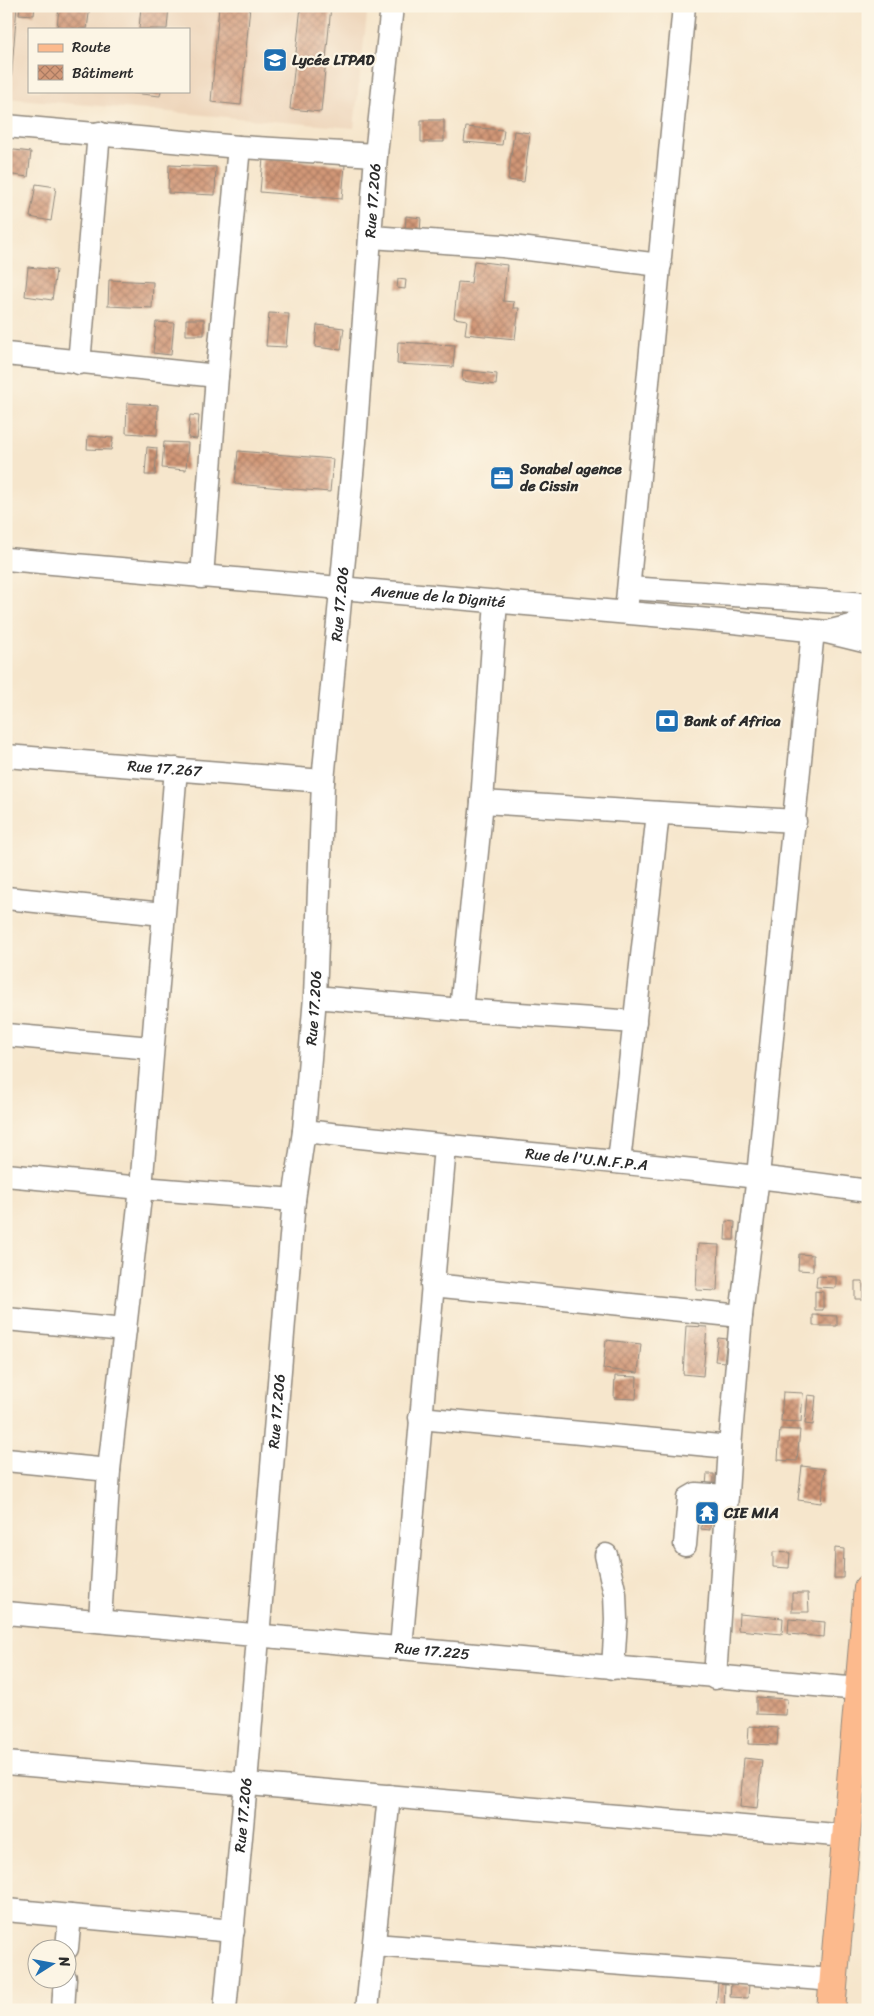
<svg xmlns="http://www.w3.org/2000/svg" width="874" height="2016" font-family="Sriracha,sans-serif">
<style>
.built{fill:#eed6bb;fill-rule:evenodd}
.building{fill:url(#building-cross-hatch)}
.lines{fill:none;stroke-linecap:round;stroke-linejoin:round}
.minor-casing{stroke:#90887c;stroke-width:25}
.major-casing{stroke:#90887c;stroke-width:30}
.minor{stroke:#fff;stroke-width:22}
.major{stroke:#fcba8d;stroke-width:28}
.labels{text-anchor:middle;stroke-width:4.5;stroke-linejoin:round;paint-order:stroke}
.poi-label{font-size:15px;font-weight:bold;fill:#2b2b2b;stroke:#fcf5e5;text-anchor:start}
.street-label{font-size:15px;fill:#2b2b2b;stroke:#fcf5e5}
</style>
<defs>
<pattern id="building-cross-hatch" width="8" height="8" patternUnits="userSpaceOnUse" patternTransform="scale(1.25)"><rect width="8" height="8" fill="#d19777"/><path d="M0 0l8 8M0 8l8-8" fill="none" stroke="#aa7b62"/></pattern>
</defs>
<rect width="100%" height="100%" fill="#fcf5e5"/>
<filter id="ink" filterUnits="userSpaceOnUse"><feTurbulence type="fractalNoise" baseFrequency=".02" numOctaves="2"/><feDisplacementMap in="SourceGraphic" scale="10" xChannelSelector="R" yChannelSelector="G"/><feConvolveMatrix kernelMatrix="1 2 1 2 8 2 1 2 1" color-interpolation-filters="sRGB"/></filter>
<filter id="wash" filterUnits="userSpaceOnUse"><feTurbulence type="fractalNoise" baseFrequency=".0096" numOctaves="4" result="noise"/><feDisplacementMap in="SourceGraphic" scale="20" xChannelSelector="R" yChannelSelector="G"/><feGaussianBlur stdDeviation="1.12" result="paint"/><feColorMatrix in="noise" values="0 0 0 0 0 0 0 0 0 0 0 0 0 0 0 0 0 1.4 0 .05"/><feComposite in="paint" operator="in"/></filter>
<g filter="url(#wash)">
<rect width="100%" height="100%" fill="#f6e6cc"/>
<path class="built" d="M6 6H368L354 128 6 98ZM29 29H189V91H29Z"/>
<g id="blocks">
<path class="building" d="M6 6H17L11 81H6Z
M20 6H35L34 15 19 14Z
M59 6H90L87 29H57Z
M141 6H169L167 29H139Z
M219 6H250L241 105 211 102Z
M301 6H331L321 112 290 109Z
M132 91H161L160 96 132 93Z
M421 120H444V142H421Z
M466 127 504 130 502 145 464 142Z
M514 131 530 133 524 182 508 180Z
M6 149 31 152 28 177 6 174Z
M263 158 345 165 342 199 260 192Z
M169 165 216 167 215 195 168 193Z
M36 184 56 187 51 221 30 217Z
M406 216 421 218 420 233 405 231Z
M474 261 507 265 503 301 514 302 513 308H519L515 339 465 334 467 320 454 318 458 282 471 283Z
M28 267 56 270 52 300 25 296Z
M398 279 406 280 405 289 397 288Z
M109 280 153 282 152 308 108 306Z
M269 313 289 314 286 347 266 346Z
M186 319H204V335H186Z
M156 322 174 323 171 355 153 353Z
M317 325 344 328 341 350 315 347Z
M398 342 455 345 453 367 397 364Z
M463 370 497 374 496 385 462 381Z
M127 403 158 405 157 435 126 433Z
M190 415 199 416 197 439 188 438Z
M88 436 113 438 111 450 87 449Z
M164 442 188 443 186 470 162 468Z
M147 447 157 448 155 475H145Z
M238 451 333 459 330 492 235 484Z
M726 1221 735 1222 734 1240H725Z
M698 1244 719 1245 717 1291 696 1290Z
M799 1254 813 1255V1271L798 1270Z
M817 1276 836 1277V1288L816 1287Z
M855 1281H863V1299H855Z
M815 1291 823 1292V1310H815Z
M813 1315 837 1316V1326H813Z
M686 1326 707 1327 703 1376 683 1374Z
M718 1338 727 1339 724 1362 715 1361Z
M606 1340 641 1344 638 1373 603 1369Z
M615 1376 637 1377 636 1399 614 1398Z
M783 1392 803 1393 801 1422 781 1421Z
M808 1395 816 1396 813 1425 805 1424Z
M780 1429 800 1430 797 1461 778 1460Z
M802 1466 825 1469 821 1503 798 1500Z
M707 1474H714V1485H706Z
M703 1504H711L710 1530 701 1529Z
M835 1548 844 1549 843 1578H834Z
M773 1552 790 1553 789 1568 773 1567Z
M792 1593H808L809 1612H792Z
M739 1614 783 1618 782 1634 738 1630Z
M789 1619 825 1622 824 1637 788 1634Z
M756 1697 787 1699 786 1715 756 1714Z
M749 1726 778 1728 777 1745 748 1744Z
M744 1758 762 1760 757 1809 740 1807Z
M718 1983H725L724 2010H716Z
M731 1983 749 1984 748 1998 730 1997Z"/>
</g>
</g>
<g filter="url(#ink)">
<use href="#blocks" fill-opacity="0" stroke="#90887c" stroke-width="1"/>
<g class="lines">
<defs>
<g id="minor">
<path d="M6 126 239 147 376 155"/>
<path d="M371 237 503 246 660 265"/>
<path d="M6 354 217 376"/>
<path d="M79 363 99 133"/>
<path id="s1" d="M6 559 733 622 827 632 868 642"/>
<path d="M202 577 217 376 239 147"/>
<path d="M629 588 868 604"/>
<path d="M626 612 684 6"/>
<path d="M831 631 868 622"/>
<path id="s2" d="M6 756 323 781"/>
<path d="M482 802 795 821"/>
<path d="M6 898 163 914"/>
<path d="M315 997 461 1010 635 1022"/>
<path d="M461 1010 482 802 496 601"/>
<path d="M6 1035 151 1048"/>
<path id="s3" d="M304 1131C492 1152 680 1165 868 1191"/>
<path d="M619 1162 658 813"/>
<path d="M6 1175 141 1188 294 1200"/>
<path d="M432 1285 741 1316"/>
<path d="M6 1319 125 1330"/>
<path d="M420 1418 730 1447"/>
<path d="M6 1460 109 1470"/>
<path d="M685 1545 689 1498 696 1494 727 1496"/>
<path d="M606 1555 615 1594 616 1620 613 1668"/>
<path id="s4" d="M6 1613 859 1689"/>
<path d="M100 1621 109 1470 141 1188 176 769"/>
<path d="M401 1648 445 1147"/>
<path d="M715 1678 730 1447 741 1316 758 1176 813 631"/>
<path d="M6 1763 847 1836"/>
<path d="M6 1910 233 1931"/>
<path d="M374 1945 834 1980"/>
<path d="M67 1948 70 1916"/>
<path d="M63 2010 65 1978"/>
<path id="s5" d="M225 2010 246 1783 294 1200 304 1131 315 997 323 781 355 442 376 155 392 6"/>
<path d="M367 2010 389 1796"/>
</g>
<path id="major" d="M831 2010 868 1588"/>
</defs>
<use href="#minor" class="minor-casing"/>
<use href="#major" class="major-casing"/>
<use href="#minor" class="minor"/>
<use href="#major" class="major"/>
</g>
</g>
<defs>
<symbol id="school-square" viewBox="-11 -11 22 22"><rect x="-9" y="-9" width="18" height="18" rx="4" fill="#1f6fb2" stroke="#fcf5e5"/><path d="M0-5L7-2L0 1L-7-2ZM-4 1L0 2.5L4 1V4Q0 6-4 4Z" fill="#fff"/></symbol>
<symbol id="office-square" viewBox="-11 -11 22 22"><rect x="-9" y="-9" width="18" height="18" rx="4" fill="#1f6fb2" stroke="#fcf5e5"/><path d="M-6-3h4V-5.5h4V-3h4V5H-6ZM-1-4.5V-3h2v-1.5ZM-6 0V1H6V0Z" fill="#fff"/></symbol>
<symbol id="bank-square" viewBox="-11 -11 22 22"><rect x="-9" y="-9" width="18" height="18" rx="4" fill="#1f6fb2" stroke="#fcf5e5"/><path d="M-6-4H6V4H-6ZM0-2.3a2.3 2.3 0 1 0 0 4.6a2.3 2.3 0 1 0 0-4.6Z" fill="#fff"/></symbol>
<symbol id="temple-square" viewBox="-11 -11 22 22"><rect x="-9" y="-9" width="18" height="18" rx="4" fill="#1f6fb2" stroke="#fcf5e5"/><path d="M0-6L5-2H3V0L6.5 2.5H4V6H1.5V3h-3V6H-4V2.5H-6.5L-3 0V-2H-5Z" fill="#fff"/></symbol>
</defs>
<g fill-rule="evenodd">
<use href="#school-square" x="261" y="46" width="28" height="28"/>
<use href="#office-square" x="488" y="464" width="28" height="28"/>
<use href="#bank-square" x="653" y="707" width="28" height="28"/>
<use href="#temple-square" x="693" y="1499" width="28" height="28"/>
</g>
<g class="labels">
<g class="poi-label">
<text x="292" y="65">Lycée LTPAD</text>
<text x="520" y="474">Sonabel agence<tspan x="520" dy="17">de Cissin</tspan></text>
<text x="684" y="726">Bank of Africa</text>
<text x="724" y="1518">CIE MIA</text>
</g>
<g class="street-label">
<text dy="5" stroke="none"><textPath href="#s5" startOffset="1816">Rue 17.206</textPath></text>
<text dy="5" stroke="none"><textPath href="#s1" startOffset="434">Avenue de la Dignité</textPath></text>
<text dy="5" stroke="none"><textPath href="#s5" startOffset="1411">Rue 17.206</textPath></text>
<text dy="5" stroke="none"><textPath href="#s2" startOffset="159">Rue 17.267</textPath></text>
<text dy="5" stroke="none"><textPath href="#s5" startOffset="1006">Rue 17.206</textPath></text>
<text dy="5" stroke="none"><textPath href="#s3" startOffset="284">Rue de l'U.N.F.P.A</textPath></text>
<text dy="5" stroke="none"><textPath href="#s5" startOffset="601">Rue 17.206</textPath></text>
<text dy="5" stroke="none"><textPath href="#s4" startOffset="428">Rue 17.225</textPath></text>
<text dy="5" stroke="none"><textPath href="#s5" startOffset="196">Rue 17.206</textPath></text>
</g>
</g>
<rect width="874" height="2016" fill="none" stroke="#fcf5e5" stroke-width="25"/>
<rect x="28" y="28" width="162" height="65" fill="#fcf5e5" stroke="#a8a49b"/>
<rect x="38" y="44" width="25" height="8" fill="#fcba8d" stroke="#a8a49b"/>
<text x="72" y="52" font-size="15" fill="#2b2b2b">Route</text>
<rect x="38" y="65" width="25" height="15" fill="url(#building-cross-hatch)" stroke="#a8a49b"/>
<text x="72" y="78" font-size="15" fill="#2b2b2b">Bâtiment</text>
<g transform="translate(52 1964) rotate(79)"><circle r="24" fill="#fcf5e5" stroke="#a8a49b"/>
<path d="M0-4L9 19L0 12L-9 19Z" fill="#1f6fb2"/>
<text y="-8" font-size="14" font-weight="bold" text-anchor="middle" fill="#2b2b2b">N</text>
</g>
</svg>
